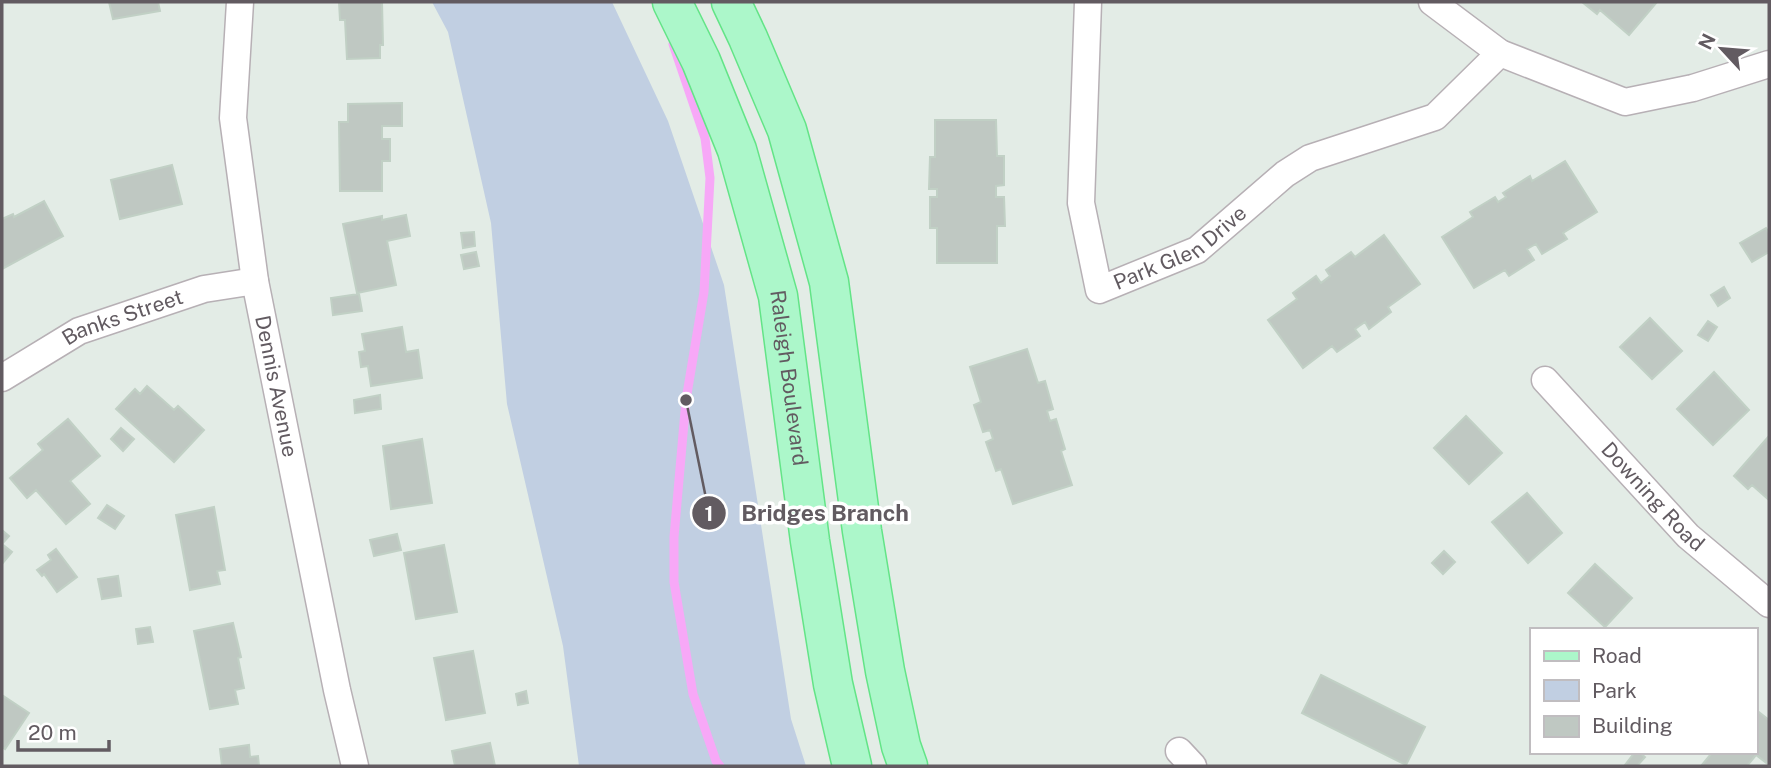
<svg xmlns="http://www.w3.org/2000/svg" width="1771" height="768" font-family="'Public Sans',sans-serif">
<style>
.green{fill:#c1cfe2}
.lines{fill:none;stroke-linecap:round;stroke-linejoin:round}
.stream{stroke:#f7a8f7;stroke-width:9}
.building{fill:#bfc8c2;stroke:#c1d0c5;stroke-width:2}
.street-casing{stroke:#b7b0b5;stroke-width:29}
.primary-casing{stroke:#63e487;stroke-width:41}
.street{stroke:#fff;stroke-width:26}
.primary{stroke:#acf7ca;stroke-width:38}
.labels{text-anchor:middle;stroke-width:7;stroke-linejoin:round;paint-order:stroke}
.street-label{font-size:21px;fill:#625b61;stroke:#fff}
.leader{fill:none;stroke:#625b61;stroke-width:2.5}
.callout-dot{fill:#625b61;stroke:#fff;stroke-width:2.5}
.mark-label{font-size:21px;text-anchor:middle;font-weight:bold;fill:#fff}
.callout-label{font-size:23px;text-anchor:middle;font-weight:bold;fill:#625b61;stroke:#fff;stroke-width:7;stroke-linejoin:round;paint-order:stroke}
</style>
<rect width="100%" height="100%" fill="#e3ece6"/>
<path class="green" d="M432 2H612L668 121 724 285 791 719 806 766H579L563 646 507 404 491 223 448 32Z"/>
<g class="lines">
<path class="stream" d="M673 44 705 138 710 178 704 292 686 400 674 537V582L693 694 716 761 720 766"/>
</g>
<path class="building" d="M109 2H158L160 11 113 19Z
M339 2H382L383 45H380V58L347 59 345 20H340Z
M1582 2H1657L1629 35 1600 10 1597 14Z
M402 103V126H382V139H390V161H382V191H340L339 122H348V104Z
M935 120H996L997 156H1004V185L996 186V197H1004L1005 226H997V263H937V228H930V197H937V189H929L930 157H935Z
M1565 161 1597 212 1563 233 1567 239 1542 254 1536 244 1527 249 1534 260 1509 276 1505 270 1474 288 1442 237 1473 217 1470 212 1495 197 1498 202 1506 197 1503 193 1530 176 1532 181Z
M172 165 182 204 120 219 111 180Z
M44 201 63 236 2 269V219L13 214 14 217Z
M406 215 410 236 387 241 396 285 357 293 343 224 382 216V220Z
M1766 228 1769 233V252L1752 262 1740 243Z
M474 232 475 246 463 248 461 233Z
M1384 235 1420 284 1388 307 1391 312 1369 329 1365 322 1355 329 1360 336 1337 352 1332 346 1303 368 1268 320 1297 299 1293 293 1316 276 1321 283 1330 276 1326 270 1351 252 1355 257Z
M476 252 479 266 464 269 461 255Z
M1724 287 1730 298 1718 306 1711 295Z
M359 294 362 311 333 315 331 298Z
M1650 318 1682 351 1652 379 1620 347Z
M1708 321 1717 327 1708 341 1698 335Z
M402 327 406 352 418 350 422 378 371 386 368 366 361 367 359 352 365 351 362 334Z
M1027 349 1038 383 1045 381 1053 409 1047 411 1050 421 1056 419 1065 449 1061 451 1072 485 1013 504 1001 469 996 471 986 442 993 439 990 430 983 432 974 405 981 402 970 367Z
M1714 372 1749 410 1713 445 1677 409Z
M147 386 174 410 178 406 204 430 174 462 116 409 135 389 140 394Z
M380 395 381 409 355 413 354 400Z
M1466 416 1502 453 1469 484 1434 448Z
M68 419 100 456 70 481 90 504 66 524 36 490 27 498 10 478 43 450 38 444Z
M121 428 134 439 123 451 111 439Z
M1769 436V500L1752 485 1748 489 1734 476Z
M422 439 432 503 391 509 383 446Z
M1527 493 1562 533 1528 563 1492 522Z
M107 505 124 516 115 529 98 518Z
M214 507 225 570 217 571 220 584 190 590 176 515Z
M2 530 9 536 2 544 12 552 2 564Z
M397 534 401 550 374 556 370 540Z
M444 545 457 612 416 619 404 553Z
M56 549 77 577 57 592 44 574 42 576 37 570 51 560 48 555Z
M1444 551 1455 562 1443 574 1432 563Z
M1595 564 1632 598 1605 627 1568 593Z
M118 576 121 596 102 599 98 579Z
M233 623 241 657 238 658 244 688 235 690 238 704 210 709 194 631Z
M150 627 153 642 138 644 136 629Z
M473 651 485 713 446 720 434 658Z
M1321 675 1425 727 1406 765 1302 713Z
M526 691 528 703 518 705 516 694Z
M2 695 29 713 5 749 2 747Z
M1755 709 1769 720V765L1756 755 1747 766H1701L1711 754 1708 752H1755Z
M490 743 495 766H455L452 751Z
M249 745 250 757 258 756 259 766H222L220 749Z
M1635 752H1639L1645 757 1637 766H1627L1625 765Z"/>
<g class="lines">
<defs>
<g id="street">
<path id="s1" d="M240 2 233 118 255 281 337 690 355 766"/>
<path id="s2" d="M1088 2 1081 203 1099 290 1197 250 1285 174 1310 158 1435 117 1500 53"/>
<path d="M1432 2 1500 53 1625 102 1693 88 1769 64"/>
<path id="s3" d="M2 378 79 331 204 289 255 281"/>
<path id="s4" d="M1545 380 1688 536 1769 604"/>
<path d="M1179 751 1193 766"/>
</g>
<g id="primary">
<path id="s5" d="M672 2 701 61 737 150 778 296 810 541 833 684 852 766"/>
<path d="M731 2 748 38 787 130 829 282 862 531 885 671 901 746 908 766"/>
</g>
</defs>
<use href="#street" class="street-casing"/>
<use href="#primary" class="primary-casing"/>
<use href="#street" class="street"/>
<use href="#primary" class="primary"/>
</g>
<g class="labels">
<g class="street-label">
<text dy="7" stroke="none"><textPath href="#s2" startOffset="382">Park Glen Drive</textPath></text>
<text dy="7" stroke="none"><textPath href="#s3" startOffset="136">Banks Street</textPath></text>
<text dy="7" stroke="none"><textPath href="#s5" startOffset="396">Raleigh Boulevard</textPath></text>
<text dy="7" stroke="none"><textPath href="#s1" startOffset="388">Dennis Avenue</textPath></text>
<text dy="7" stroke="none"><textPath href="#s4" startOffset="159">Downing Road</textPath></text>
</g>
</g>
<path class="leader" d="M686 400L709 513"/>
<g class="callout-dot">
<circle cx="686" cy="400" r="7"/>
<circle cx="709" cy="513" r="18"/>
</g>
<g class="mark-label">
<text x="709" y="521">1</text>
</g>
<g class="callout-label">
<text x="825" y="521">Bridges Branch</text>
</g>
<rect width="1771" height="768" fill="none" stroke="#625b61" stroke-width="7"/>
<rect x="1530" y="628" width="228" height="126" fill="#ffffff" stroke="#c0bdc0" stroke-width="2"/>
<rect x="1544" y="651" width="35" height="10" fill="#acf7ca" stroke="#c0bdc0" stroke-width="2"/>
<text x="1592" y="663" font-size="21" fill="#625b61">Road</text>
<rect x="1544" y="680" width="35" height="21" fill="#c1cfe2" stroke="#c0bdc0" stroke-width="2"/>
<text x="1592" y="698" font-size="21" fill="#625b61">Park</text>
<rect x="1544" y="716" width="35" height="21" fill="#bfc8c2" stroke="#c0bdc0" stroke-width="2"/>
<text x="1592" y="733" font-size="21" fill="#625b61">Building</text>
<g transform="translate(1722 49) rotate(296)" stroke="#ffffff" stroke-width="5" paint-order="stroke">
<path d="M0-5L12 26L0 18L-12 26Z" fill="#625b61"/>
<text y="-10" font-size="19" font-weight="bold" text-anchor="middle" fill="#625b61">N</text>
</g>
<path d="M18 740v10h91v-10" fill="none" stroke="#625b61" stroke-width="3.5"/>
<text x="28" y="740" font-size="21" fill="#625b61" stroke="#ffffff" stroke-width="5" paint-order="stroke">20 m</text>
</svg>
